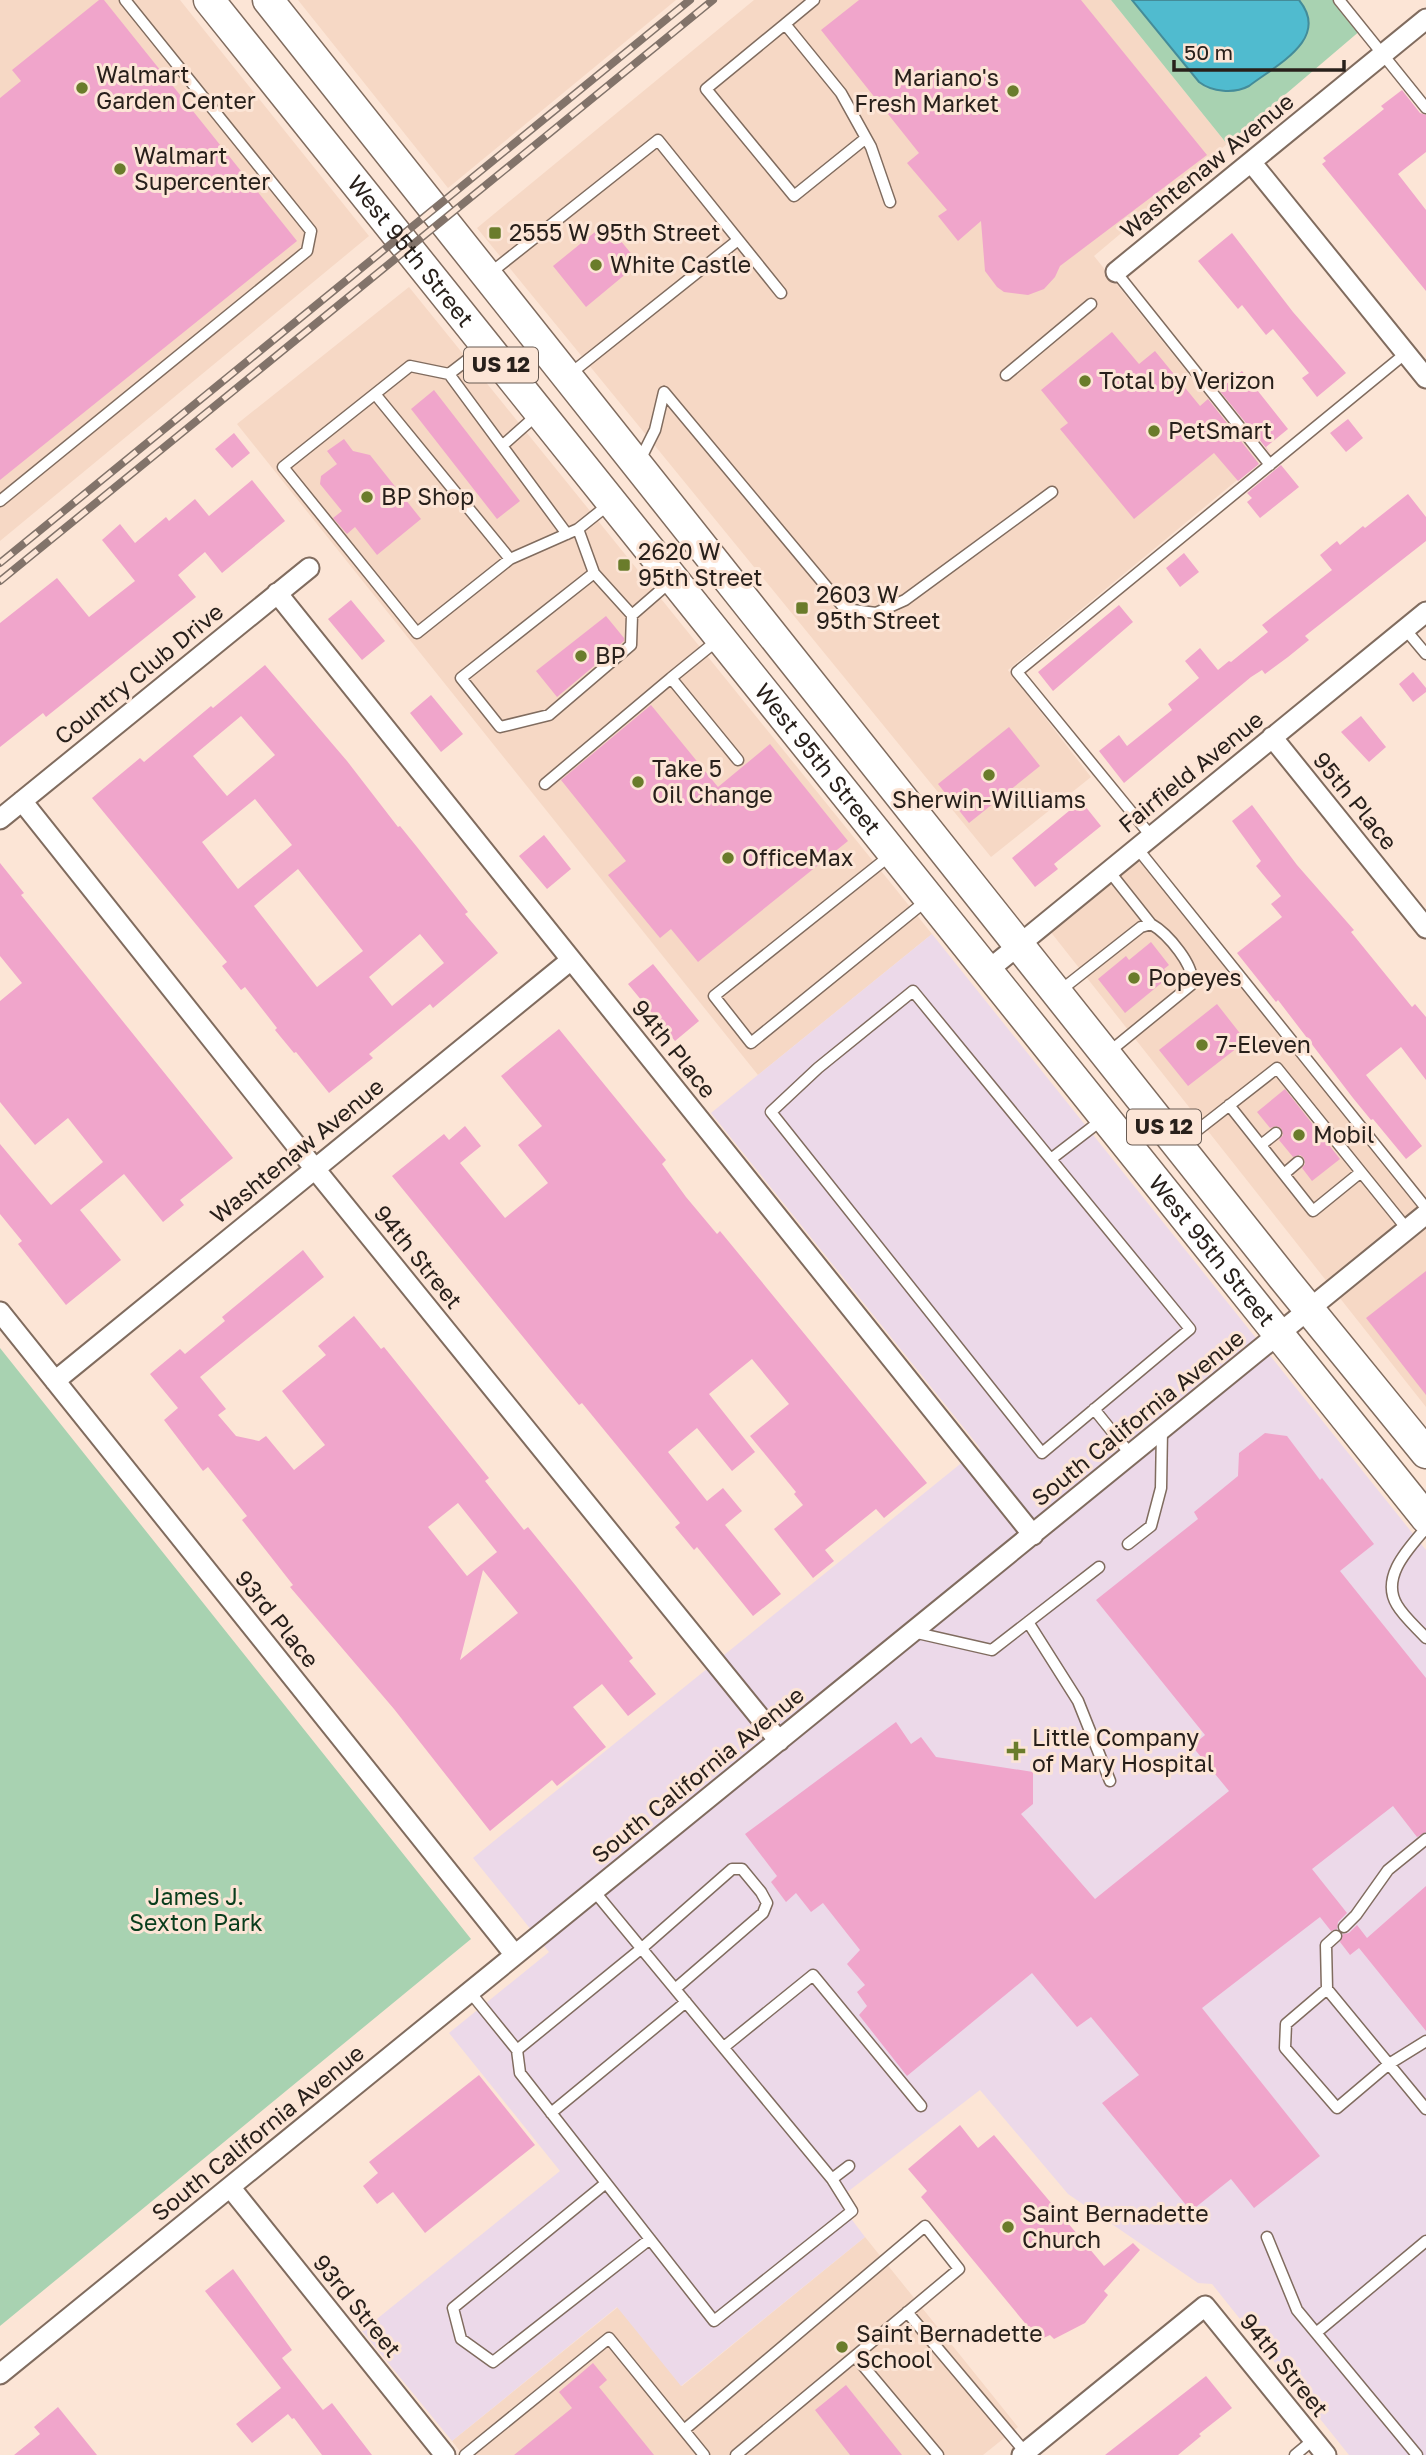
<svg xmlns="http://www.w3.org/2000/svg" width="1426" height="2455" font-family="'Golos Text',sans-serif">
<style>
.built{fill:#f6d8c5}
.medical{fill:#ecd9e9}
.green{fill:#a8d2b1}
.water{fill:#50bbcf;stroke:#448c99;stroke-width:2}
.building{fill:#f0a5cb;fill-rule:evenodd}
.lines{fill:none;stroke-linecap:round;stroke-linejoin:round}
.service-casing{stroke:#806c5f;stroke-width:13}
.minor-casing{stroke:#806c5f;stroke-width:23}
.primary-casing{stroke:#806c5f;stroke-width:33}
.service{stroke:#fff;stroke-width:10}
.minor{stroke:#fff;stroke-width:19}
.primary{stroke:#fff;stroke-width:30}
.rail-casing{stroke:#82736a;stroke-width:8}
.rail{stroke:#fce5d6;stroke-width:5;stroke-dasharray:16;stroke-linecap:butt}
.poi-dot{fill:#6a7c2b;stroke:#fce5d6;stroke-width:2.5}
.labels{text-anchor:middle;stroke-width:6;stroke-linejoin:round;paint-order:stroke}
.shield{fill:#fce5d6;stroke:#685b53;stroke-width:2}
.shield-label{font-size:21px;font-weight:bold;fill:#28201b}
.poi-label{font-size:23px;fill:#28201b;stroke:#fce5d6;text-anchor:start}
.street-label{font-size:23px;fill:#28201b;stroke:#fce5d6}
.park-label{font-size:23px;fill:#083d1c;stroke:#fce5d6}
</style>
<rect width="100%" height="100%" fill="#fce5d6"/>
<path class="built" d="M0 0H180L369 236 0 541Z
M298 0H676L448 188Z
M754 0H1111L1227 144 1094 256 1259 462 1008 670 1091 777 991 857 477 228Z
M409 287 932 934 758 1075 237 424Z
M1135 843 1426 1200V1407L1042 921Z
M865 2237 1018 2427 983 2455H463L452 2441 618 2307 682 2386Z"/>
<path class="medical" d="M932 934 1426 1550V2455H1349L1212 2284 1198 2283 1068 2194 980 2090 837 2200 865 2237 681 2386 617 2307 452 2441 362 2331 560 2171 449 2033 549 1952 473 1858 980 1448 711 1113Z"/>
<path class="green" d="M1111 0H1336L1361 30 1227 144Z
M0 1348 471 1939 0 2326Z"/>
<path class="water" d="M1132 0H1299C1331 39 1276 65 1249 86 1234 94 1212 92 1199 82Z"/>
<path class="building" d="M99 0H104L297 241 0 480V98L21 81 12 70Z
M859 0H1081L1207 155 1060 266 1055 277 1044 289 1028 295 1004 292 997 287 985 271 981 221 958 241 938 216 947 210 907 163 919 153 821 30Z
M1402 90 1420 113 1426 115V152L1398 174 1426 210V291L1322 164 1326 161 1323 158 1384 109 1381 106Z
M606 223 639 263 586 307 553 266Z
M1232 233 1293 312 1346 373 1317 397 1302 378 1309 373 1273 329 1266 335 1242 305 1238 309 1198 261Z
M1112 332 1139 364 1155 351 1200 406 1208 399 1259 464 1238 481 1214 453 1134 519 1060 429 1068 423 1041 390Z
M1242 371 1288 429 1266 447 1271 454 1219 390Z
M434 390 520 501 497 519 411 409Z
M1348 419 1363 438 1346 452 1330 433Z
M234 433 250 453 232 468 215 449Z
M344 439 353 451 370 455 421 519 377 555 355 527 347 534 333 518 342 511 320 484 321 476 337 464 327 451Z
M1281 465 1299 487 1260 518 1247 502 1252 498 1247 493Z
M252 480 285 521 222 573 205 552 178 575 196 597 46 717 43 713 0 747V623L57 578 89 617 135 581 102 540 120 524 135 543 166 517 169 521 195 499 209 516Z
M1408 494 1426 517V541L1305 636 1309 640 1288 657 1265 674 1262 670 1251 677 1124 783 1099 751 1119 735 1127 746 1172 710 1168 704 1199 678 1185 661 1200 648 1218 670 1229 661 1231 662 1268 632 1262 625 1332 570 1320 555 1337 541 1340 545 1363 526 1365 528Z
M1184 553 1199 572 1180 587 1166 568Z
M351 600 385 641 362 660 328 619Z
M1119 605 1133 622 1053 691 1038 672Z
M606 616 624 638V641L557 697 536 671Z
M265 665 347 761 398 827 400 826 417 847 468 912 465 914 498 953 433 1008 430 1004 369 1054 373 1058 329 1093 296 1052 294 1053 275 1030 277 1028 245 987 241 990 222 966 227 962 92 798 140 758 144 762 211 706 213 708ZM241 716 275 755 227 796 193 756ZM255 799 292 845 238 889 202 842ZM298 869 363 951 317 987 254 906ZM420 934 444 963 392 1006 369 977Z
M1413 672 1426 688V692L1413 702 1399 684Z
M431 695 463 734 441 752 410 713Z
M651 705 718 787 770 744 848 841 698 962 671 929 660 938 608 875 626 861 561 780Z
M1361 716 1386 747 1369 762 1341 732Z
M1009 727 1040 766 969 823 938 784Z
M1081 801 1101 826 1054 864 1058 869 1035 887 1012 858Z
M1252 805 1297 865 1354 930 1351 932 1412 1007 1415 1004 1426 1017V1080L1401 1047 1366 1075 1422 1146 1406 1159 1373 1119 1371 1120 1353 1098 1278 1000 1276 1002 1237 953 1282 917 1271 904 1281 896 1256 866 1261 861 1232 821Z
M544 835 571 869 547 889 519 856Z
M0 863 24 893 21 895 233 1158 180 1200 184 1205 163 1222 124 1174 80 1210 121 1260 66 1305 18 1244 22 1241 0 1214V1144L51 1205 103 1162 68 1118 35 1145 0 1102V1001L22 983 0 956Z
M1151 942 1169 965 1164 969 1170 976 1125 1013 1098 979 1126 956 1129 960Z
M653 964 699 1021 675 1041 628 984Z
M1217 1004 1246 1041 1188 1086 1159 1050Z
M559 1029 666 1160 662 1164 686 1197 717 1234 720 1231 927 1483 884 1518 876 1509 825 1550 834 1561 813 1578 774 1529 803 1505 794 1494 796 1492 750 1436 789 1404 752 1359 709 1394 755 1452 732 1471 697 1428 668 1452 707 1501 723 1488 742 1511 725 1525 781 1594 753 1616 697 1547 694 1550 675 1527 680 1523 641 1475 582 1403 579 1405 550 1370 392 1176 444 1134 449 1140 465 1126 481 1146 460 1163 505 1218 548 1183 518 1145 542 1126 501 1076Z
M1285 1089 1340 1159 1312 1181 1302 1168 1305 1164 1304 1158 1300 1155 1293 1157 1279 1140 1283 1135 1281 1128 1276 1126 1270 1128 1257 1112Z
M303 1250 324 1277 200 1377 226 1409 218 1415 236 1436 259 1441 266 1436 294 1470 325 1445 282 1391 326 1355 318 1346 354 1316 381 1349 384 1347 461 1443 489 1478 485 1481 524 1530 528 1527 576 1586 633 1658 629 1661 656 1694 628 1716 602 1684 573 1707 606 1747 557 1786 552 1780 490 1831 394 1709 290 1587 293 1585 242 1520 247 1516 208 1467 203 1471 164 1420 178 1408 150 1374 180 1349 185 1354 225 1321 222 1317ZM458 1503 497 1552 467 1576 428 1527ZM483 1570 518 1613 460 1660Z
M1426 1271V1395L1366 1318Z
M1265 1433 1287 1436 1320 1480 1322 1478 1374 1544 1340 1571 1426 1678V1832L1417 1837 1393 1806 1312 1869 1347 1913 1338 1922 1337 1929 1331 1931 1320 1917 1202 2008 1320 2156 1254 2208 1231 2179 1191 2211 1102 2103 1139 2075 1091 2017 1077 2027 1032 1973 907 2076 859 2015 867 2006 857 1992 865 1985 847 1964 860 1950 823 1903 811 1912 796 1893 786 1902 771 1882 777 1876 745 1834 896 1722 911 1744 921 1737 936 1757 1033 1772V1804L1021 1814 1095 1899 1229 1791 1192 1746 1205 1735 1096 1600 1198 1519 1194 1512 1238 1476 1239 1453Z
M1426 1886V2031L1359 1948 1350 1955 1340 1942 1343 1934 1349 1933 1357 1925 1367 1938Z
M479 2075 535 2145 425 2233 393 2192 377 2204 363 2186 378 2173 369 2162Z
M960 2125 978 2148 994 2135 1104 2266 1133 2243 1140 2250 1104 2291 1108 2295 1085 2323 1054 2339 1050 2335 1039 2340 921 2197 927 2191 908 2169Z
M233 2269 292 2350 282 2358 323 2410 332 2403 372 2455H322L294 2418 292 2419 288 2414 252 2443 236 2424 281 2388 205 2291Z
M593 2363 607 2380 599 2387 654 2455H514L572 2408 559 2392Z
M1206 2376 1232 2408 1199 2434 1201 2436 1178 2455H1105Z
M846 2385 902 2455H850L815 2410Z
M58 2407 97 2455H14L40 2434 34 2427Z"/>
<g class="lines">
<defs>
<path id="service" d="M814 0 785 24 841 93 871 147 890 202
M1339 0 1426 108
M785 24 706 89 794 196 866 138
M1116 272 1270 465
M489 274 658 140 781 293
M484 347 449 374 410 366 283 467 417 633 510 559 578 529
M449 374 567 534
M570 374 738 240
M1006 375 1091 304
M664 392 845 609 876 613 905 600 1052 492
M375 394 510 559
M502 446 538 414
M640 460 655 430 664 392
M0 501 307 251 311 231 125 0
M608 505 578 529 594 573 632 615 670 582
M594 573 461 678 500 727 549 715 631 645 632 615
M1405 629 1426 654
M719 639 671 678 738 760
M545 784 671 678
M1151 836 1017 672 1406 353
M1137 848 1426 1208
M892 854 714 996 751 1043 927 900
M1109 871 1151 924
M1061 990 1141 927 1151 924C1167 933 1197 967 1191 985L1109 1052
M913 991 1190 1329 1042 1453 771 1112 818 1068Z
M1229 1105 1313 1211 1361 1172
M1181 1143 1277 1068 1407 1229
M1261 1145 1276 1133
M1051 1159 1103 1119
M1284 1174 1298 1162
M1094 1409 1131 1455
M1426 1528C1409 1548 1380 1577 1397 1605 1404 1617 1417 1628 1426 1638
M1128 1544 1151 1526 1161 1488 1162 1430
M1028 1622 1078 1701 1110 1781
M913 1632 992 1650 1099 1567
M594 1891 832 2179 849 2166
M1344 1927 1356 1915 1388 1870 1426 1839
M1327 1989 1326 1945 1336 1936
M470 1992 517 2050 520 2073 714 2321 852 2211 832 2179
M1426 2041 1389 2064 1337 2108 1285 2048 1286 2024 1327 1989 1426 2109
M724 2047 813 1975 921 2106
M517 2050 642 1948 732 1869H742L761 1892 767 1903 763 1913 675 1989
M551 2113 686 2002
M606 2183 453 2308 461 2339 493 2362 650 2239
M1267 2237 1297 2310 1417 2455
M907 2312 1025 2452
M1316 2333 1426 2241
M684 2430 925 2226 959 2269 855 2356
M465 2455 609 2338 704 2455
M736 2455 855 2356 938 2455
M1295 2455 1313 2440"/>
<path id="minor" d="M1251 162 1426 378
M1116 272 1426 19
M277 593 1033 1535
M1272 737 1426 928
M22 801 315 1169 779 1741
M0 819 309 568
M987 971 1426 612
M0 1312 515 1955
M55 1381 571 960
M230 2187 445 2455
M0 2374 1426 1214
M1022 2455 1205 2306 1326 2455"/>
<g id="primary">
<path id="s1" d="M209 0 1426 1518"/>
<path d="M268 0 1285 1280 1426 1453"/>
</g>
</defs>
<use href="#service" class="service-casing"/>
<use href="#minor" class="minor-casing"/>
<use href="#primary" class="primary-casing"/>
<use href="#service" class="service"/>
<use href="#minor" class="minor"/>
<use href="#primary" class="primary"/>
<defs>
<path id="rail" d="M0 563 690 0
M0 581 713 0"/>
</defs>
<use href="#rail" class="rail-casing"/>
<use href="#rail" class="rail"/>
</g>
<g class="poi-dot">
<circle cx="82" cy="88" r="7"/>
<circle cx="1013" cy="91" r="7"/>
<circle cx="120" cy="169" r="7"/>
<rect x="488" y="226" width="14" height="14" rx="3.5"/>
<circle cx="596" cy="265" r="7"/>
<circle cx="1085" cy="381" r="7"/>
<circle cx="1154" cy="431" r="7"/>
<circle cx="367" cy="497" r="7"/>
<rect x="617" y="558" width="14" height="14" rx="3.5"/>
<rect x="795" y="601" width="14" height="14" rx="3.5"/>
<circle cx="581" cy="656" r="7"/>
<circle cx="989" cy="775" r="7"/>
<circle cx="638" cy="782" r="7"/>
<circle cx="728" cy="858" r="7"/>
<circle cx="1134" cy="978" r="7"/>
<circle cx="1202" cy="1045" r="7"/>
<circle cx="1299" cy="1135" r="7"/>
<path d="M1012.5 1740.5h7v7h7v7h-7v7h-7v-7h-7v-7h7z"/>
<circle cx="1008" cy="2227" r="7"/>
<circle cx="842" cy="2347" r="7"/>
</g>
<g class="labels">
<g class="shield">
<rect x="464" y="347.5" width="74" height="35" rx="5"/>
<rect x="1127" y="1109.5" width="74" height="35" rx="5"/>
</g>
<g class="shield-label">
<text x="501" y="372">US 12</text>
<text x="1164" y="1134">US 12</text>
</g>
<g class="poi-label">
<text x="96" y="83">Walmart<tspan x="96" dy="26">Garden Center</tspan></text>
<text x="999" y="86" text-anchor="end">Mariano's<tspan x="999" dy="26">Fresh Market</tspan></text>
<text x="134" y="164">Walmart<tspan x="134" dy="26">Supercenter</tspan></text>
<text x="509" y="241">2555 W 95th Street</text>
<text x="610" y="273">White Castle</text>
<text x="1099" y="389">Total by Verizon</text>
<text x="1168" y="439">PetSmart</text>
<text x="381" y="505">BP Shop</text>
<text x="638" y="560">2620 W<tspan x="638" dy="26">95th Street</tspan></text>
<text x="816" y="603">2603 W<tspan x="816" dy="26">95th Street</tspan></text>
<text x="595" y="664">BP</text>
<text x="652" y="777">Take 5<tspan x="652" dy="26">Oil Change</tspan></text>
<text x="989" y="808" text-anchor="middle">Sherwin-Williams</text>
<text x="742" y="866">OfficeMax</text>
<text x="1148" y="986">Popeyes</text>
<text x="1216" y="1053">7-Eleven</text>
<text x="1313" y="1143">Mobil</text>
<text x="1032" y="1746">Little Company<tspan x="1032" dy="26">of Mary Hospital</tspan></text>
<text x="1022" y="2222">Saint Bernadette<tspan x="1022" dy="26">Church</tspan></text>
<text x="856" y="2342">Saint Bernadette<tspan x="856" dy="26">School</tspan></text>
</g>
<g class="street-label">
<text transform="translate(1207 166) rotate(-39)" y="8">Washtenaw Avenue</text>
<text dy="8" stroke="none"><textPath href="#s1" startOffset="322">West 95th Street</textPath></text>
<text transform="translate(139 674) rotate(-39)" y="8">Country Club Drive</text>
<text dy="8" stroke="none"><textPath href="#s1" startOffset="973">West 95th Street</textPath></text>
<text transform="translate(1191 772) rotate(-39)" y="8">Fairfield Avenue</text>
<text transform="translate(1355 801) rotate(51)" y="8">95th Place</text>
<text transform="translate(674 1049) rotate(51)" y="8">94th Place</text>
<text transform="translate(297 1151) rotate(-39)" y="8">Washtenaw Avenue</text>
<text dy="8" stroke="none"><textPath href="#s1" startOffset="1603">West 95th Street</textPath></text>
<text transform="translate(418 1257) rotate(51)" y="8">94th Street</text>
<text transform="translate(1138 1418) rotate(-39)" y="8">South California Avenue</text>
<text transform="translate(277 1619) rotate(51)" y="8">93rd Place</text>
<text transform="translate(698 1775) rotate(-39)" y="8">South California Avenue</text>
<text transform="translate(258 2133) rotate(-39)" y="8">South California Avenue</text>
<text transform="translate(357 2306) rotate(51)" y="8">93rd Street</text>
<text transform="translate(1284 2365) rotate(51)" y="8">94th Street</text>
</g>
<g class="park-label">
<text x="196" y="1905">James J.<tspan x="196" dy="26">Sexton Park</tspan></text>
</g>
</g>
<path d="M1174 60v10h170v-10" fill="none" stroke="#28201b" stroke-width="3.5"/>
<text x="1184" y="60" font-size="21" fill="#28201b" stroke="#fce5d6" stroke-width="5" paint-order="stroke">50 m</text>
</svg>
